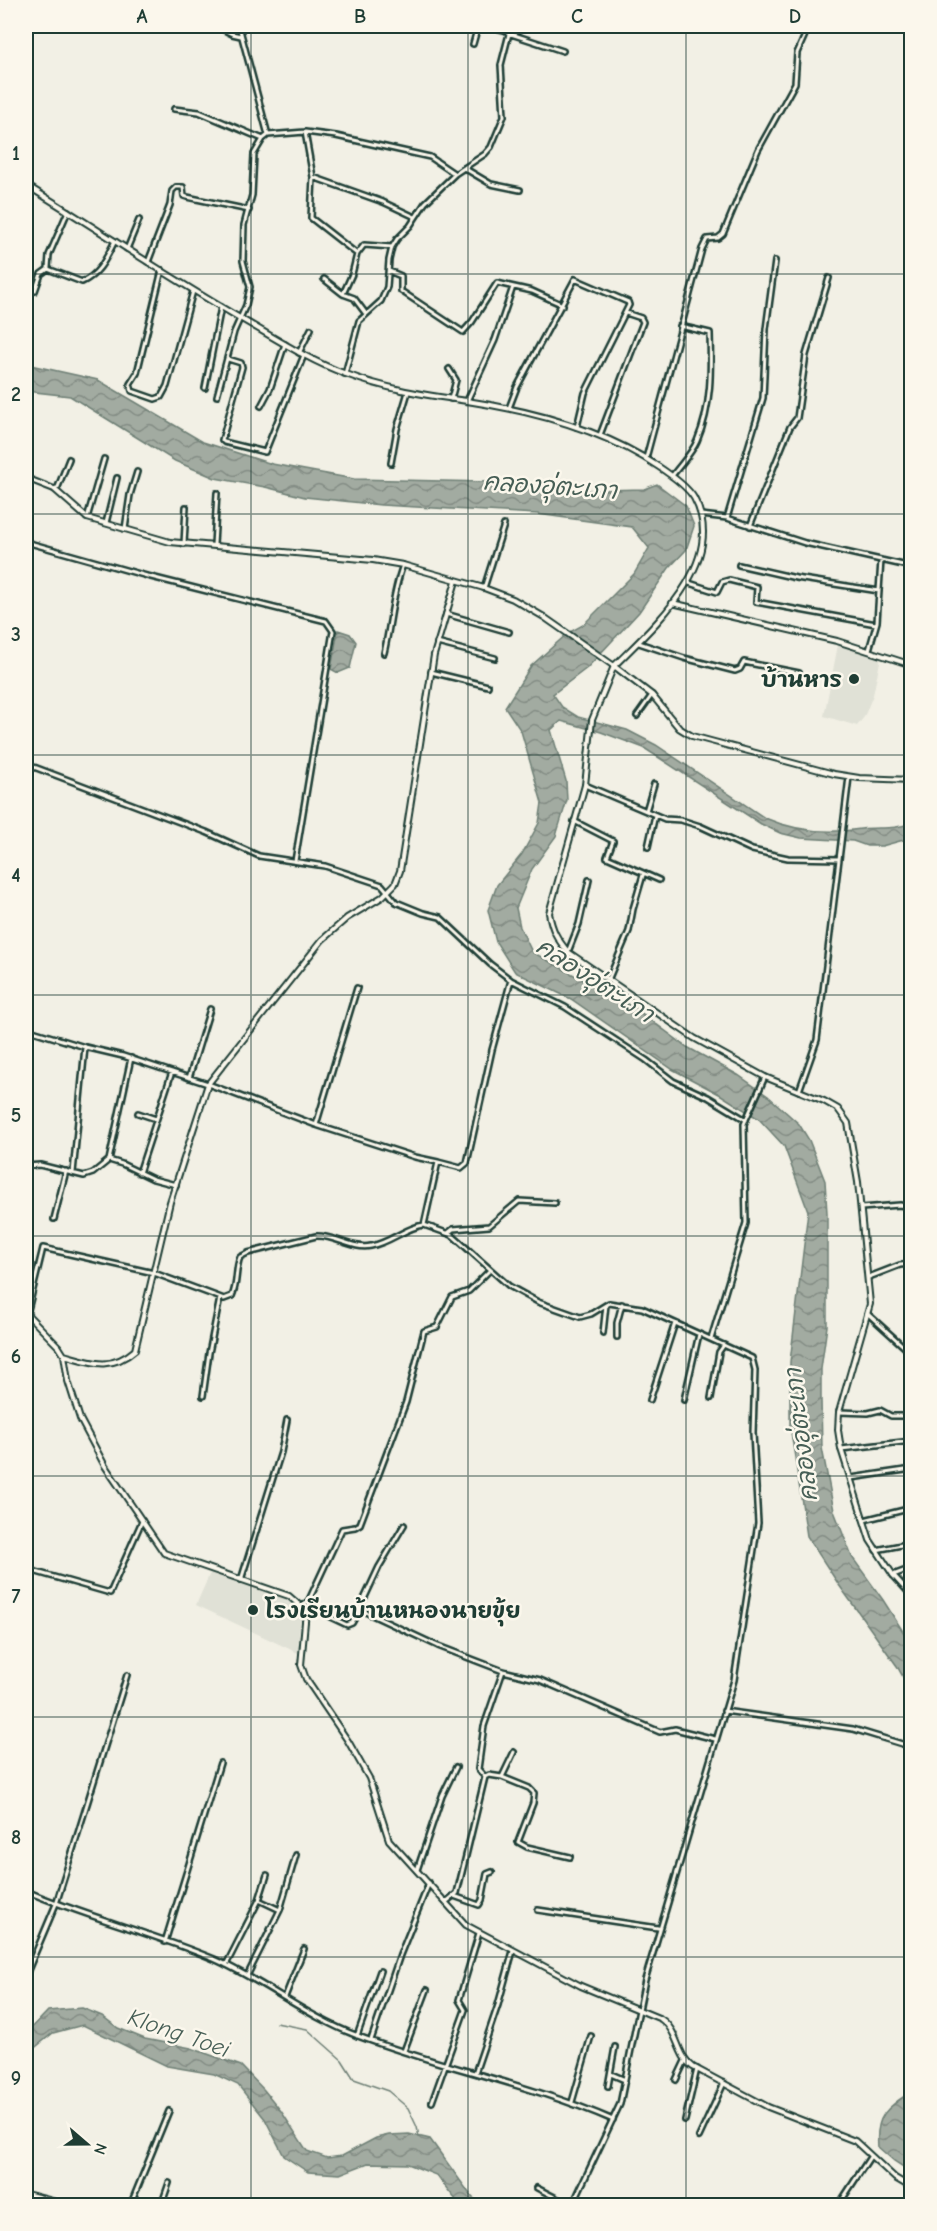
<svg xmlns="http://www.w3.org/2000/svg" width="937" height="2231" font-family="'Comic Neue','Playpen Sans Thai',sans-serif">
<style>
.built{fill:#e0e1d6}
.water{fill:url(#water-waves);stroke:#6e7f75;stroke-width:1.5}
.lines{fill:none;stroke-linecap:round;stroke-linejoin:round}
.stream{stroke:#6e7f75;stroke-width:1.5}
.minor-casing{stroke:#1f3d34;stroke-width:8}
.tertiary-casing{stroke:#1f3d34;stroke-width:8}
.minor{stroke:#fbf7ec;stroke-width:3}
.tertiary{stroke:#fbf7ec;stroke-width:4}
.grid{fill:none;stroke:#1f3d34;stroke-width:1.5;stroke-opacity:0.55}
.poi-dot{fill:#1f3d34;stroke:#fbf7ec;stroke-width:2}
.labels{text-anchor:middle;stroke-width:5;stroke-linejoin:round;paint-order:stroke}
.poi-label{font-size:22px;font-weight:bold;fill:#1f3d34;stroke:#fbf7ec;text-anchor:end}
.water-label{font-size:24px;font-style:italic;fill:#465e55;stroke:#fbf7ec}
.neatline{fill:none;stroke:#1f3d34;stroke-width:2}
.grid-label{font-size:20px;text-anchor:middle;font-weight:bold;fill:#1f3d34}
</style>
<defs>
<pattern id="water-waves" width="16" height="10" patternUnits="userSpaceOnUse" patternTransform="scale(1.5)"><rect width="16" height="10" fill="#a2aba1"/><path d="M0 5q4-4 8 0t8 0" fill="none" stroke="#838c84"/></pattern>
</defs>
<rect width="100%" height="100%" fill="#f2f0e5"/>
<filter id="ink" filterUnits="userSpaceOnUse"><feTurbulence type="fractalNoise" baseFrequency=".0167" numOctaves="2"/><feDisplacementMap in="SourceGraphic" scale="12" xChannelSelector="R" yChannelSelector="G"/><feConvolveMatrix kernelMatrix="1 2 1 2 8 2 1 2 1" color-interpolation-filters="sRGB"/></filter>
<g filter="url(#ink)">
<path class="built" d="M838 645 881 657 873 695 864 717 857 726 824 716Z
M211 1571 284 1594 293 1601 299 1606 301 1614 298 1653 196 1605Z"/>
<path class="water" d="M26 364 98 380 203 442 272 464 354 479 488 482 558 491 644 489 657 484 686 506 694 526 686 550 669 568 639 612 587 668 553 694 562 707 578 717 627 730 656 745 765 818C797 832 828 834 861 829 879 827 895 830 911 823V838L882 846H867L853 841 801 838 780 833 761 824 644 748 601 732 561 721 551 730 566 781 567 800 556 836 532 869 516 908 520 927 532 952 636 1009 687 1047 738 1075 768 1096 799 1124 809 1140 825 1181 827 1213V1326L821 1369V1400L822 1448 834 1511 852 1557 883 1600 911 1644V1692L897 1666 839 1585 807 1536 790 1425V1362L808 1211 784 1146 759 1119 721 1095 672 1069 571 999 515 972 496 942 488 910 497 885 522 854 539 823 542 803 521 731 505 707 531 666 568 633 583 625 634 574 649 548 632 527 537 514 381 505 305 497 265 487 215 478 175 461 70 396 26 391Z
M338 630 350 634 356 642 350 668 338 673 331 669Z
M82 2008 102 2016 118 2028 145 2039 191 2048 241 2066 264 2090 281 2111 307 2151 327 2158 342 2156 376 2138 389 2135 409 2134 430 2139 472 2197 482 2205H460L436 2175 408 2164 368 2163 340 2174 308 2172 284 2156 265 2119 238 2085 214 2074 167 2066 83 2025 53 2033 26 2055V2034L48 2011Z
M911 2092V2172L894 2161 878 2147C875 2116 886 2108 911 2092Z"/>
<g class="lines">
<path class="stream" d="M276 2023 307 2029 342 2060 354 2079 388 2091 408 2108 417 2127 419 2137"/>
<defs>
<path id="minor" d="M216 26 232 34 241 36
M239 26 268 135
M488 26 508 31
M508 33 563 51
M473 44 478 26
M174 109 199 112 263 139
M305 132 313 177 383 202 415 217
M464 168 491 184 520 190
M313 177 311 218 357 254
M127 249 139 220
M148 262 170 205 172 191 176 187H183L184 196 187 197 249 210
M48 268 49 255 68 211
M162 270 137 373 130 384 132 391 155 399 161 397 167 386 193 291
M389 271 401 276V291L463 332 472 322 497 283 532 291 563 305
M324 279 343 294 354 298 366 314
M26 294 35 291 41 274 48 269 82 282C100 274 106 258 115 241
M343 294 352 274 357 254 364 245 392 247
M299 353 311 329
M228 359 241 363 242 367 222 440 224 442 265 452 304 355
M449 369 456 380 451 399
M345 374 359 321 381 301 387 287 389 260 392 247 397 239 410 226 425 203 455 174 485 154 491 147 504 116 501 65 511 26
M205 388 221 307
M217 396 234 332 246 305 250 287 243 261 244 225 252 195 254 154 263 139 268 135 305 132 336 136 430 157 455 174
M467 401 495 340 513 287
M261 406 270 389 285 344
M509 408 517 387 575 279 628 302 629 305 585 393 577 427
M600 435 643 322 641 318 626 313
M646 458 702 249 707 239 718 238 723 234 758 150 795 83 797 53 809 26
M391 463 397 429 408 392
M672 476C680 465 692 453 697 441 712 406 711 369 710 333L680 326
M54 489 58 487 69 459
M701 515 727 518 805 543 912 567
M87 518 104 459
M727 518 763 398 766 329 775 261
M106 523 117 478
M750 526 790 427 797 418 806 355 829 278
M125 529 130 495 137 472
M26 542 147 576 326 621 333 631 295 861
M184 544 186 507
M214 545 217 493
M739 565 796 578 879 591
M689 583 717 592 722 582 729 580 757 587 756 602 876 624
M484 588 504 525
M446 614 509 632
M437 643 495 658
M639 643 684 658 735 671 740 669 744 662 799 673
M869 650 877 622 881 560
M384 653C391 624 392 593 403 565
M431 672 488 686
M637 716 652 695
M26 764 206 832 259 856 325 866 382 885 396 902 423 913 440 917 490 964 511 980 565 1007 646 1060 673 1081 708 1097 746 1120
M585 785 665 819 681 820 700 826 752 850 788 858 839 859
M646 811 654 784
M574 821 613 841 607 857 659 880
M648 847 655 815
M568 952 579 924 589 880
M609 978 629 931 633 909 643 875
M26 1029 85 1047 123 1056 208 1084 316 1125 357 988
M189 1078 210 1009
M799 1091 817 1040 849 777
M138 1113 156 1119
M316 1125 415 1157 438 1162 424 1225
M109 1160 131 1058
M438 1162 461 1168 467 1163 492 1050 511 980
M26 1166 40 1165 84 1176 93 1173 109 1160 122 1164 153 1179 176 1185
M73 1173 85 1047
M139 1173 172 1072
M861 1208 900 1205 912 1208
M54 1219 66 1171
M448 1233 453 1229 489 1226 519 1201 555 1203
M869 1277 900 1265 912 1264
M27 1314 43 1248 154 1273 224 1299 232 1296C238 1283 235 1270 240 1257L248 1253 316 1236C335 1235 353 1250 371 1246 390 1243 406 1227 424 1225L452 1235 509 1286 538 1302 580 1317 591 1314 609 1303 642 1308 752 1358 755 1370 753 1433 758 1523 734 1680 645 1980 620 2104 572 2206
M868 1314 912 1354
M603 1333 606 1305
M617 1337V1323L622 1304
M711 1339 746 1223 744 1124 765 1077
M912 1356 909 1367 912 1376
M203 1396 209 1353 220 1298
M711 1398 719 1352 724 1345
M650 1400 675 1323
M684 1400 699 1334
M839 1412 868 1413 880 1410 891 1416H912
M841 1449 912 1441
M26 1477 28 1482 26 1490
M851 1478 912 1469
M864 1520 912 1508
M876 1550 912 1543
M26 1569 110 1593 142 1521
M893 1575 912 1568
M241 1580 281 1452 287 1420
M303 1606 309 1600 342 1529 355 1527 360 1524 406 1402 424 1331 437 1327 452 1297 469 1291 490 1270
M306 1611 311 1608 347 1625 352 1623 358 1612 363 1611 438 1646 503 1671 540 1680 660 1732 675 1729 715 1739
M358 1612 379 1567 404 1525
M724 1711 853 1729 912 1747
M485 1777 489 1775 502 1777 514 1752
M502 1777 529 1788 534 1793 533 1803 518 1842 527 1847 570 1857
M417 1870 442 1796 456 1767
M26 1891C87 1917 152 1933 214 1959 264 1981 307 2017 358 2036 442 2068 531 2084 613 2120
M454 1896 479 1905 482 1900 487 1874 492 1872
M259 1900 280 1910
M446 1902 457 1893 485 1777 478 1769 484 1726 503 1671
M538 1910 658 1928
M165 1942 220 1763
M226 1965 259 1900 267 1875
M26 1975 56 1904 127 1675
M247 1976 280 1910 296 1855
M285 1997 304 1949
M357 2036 380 1971
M371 2040 400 1955 429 1883
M404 2051 427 1990
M475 2073 498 2005 513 1951
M611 2074 625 2080
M676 2080 685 2061
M608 2086 615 2047
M432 2102 465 2010 459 2000 479 1933
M572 2102 591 2036
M685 2120 697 2069
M699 2137 724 2083
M537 2188 572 2206
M29 2206 33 2196
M130 2206 169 2111
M161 2206 169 2183
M838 2206 870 2157"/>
<path id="tertiary" d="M26 185C99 230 170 278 245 321 278 340 310 361 346 374 385 389 425 395 467 401 533 411 603 429 659 467 671 475 687 486 694 498 729 561 654 626 614 666L544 617 513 599 484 588 403 565 373 560 170 542 87 518 54 489 26 478
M672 603 837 641 912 665
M912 780 859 778 834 774 692 736 679 728 652 695 614 666 592 720 585 785 549 913C552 930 557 939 568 952L694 1038 765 1077 824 1101 838 1109 848 1123 858 1182 870 1304 839 1412 838 1430 841 1449 870 1540 893 1575 912 1596
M26 1313 59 1347 64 1355C92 1363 111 1371 135 1350L170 1202 208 1084 322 940 347 918 382 897 395 884 400 871 434 655 456 581
M64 1355 68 1381 80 1419 105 1466 164 1553 289 1596 306 1611 301 1665 306 1679 348 1741 369 1778 389 1840 466 1925 581 1986 661 2019C679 2031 676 2055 693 2067L768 2107 855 2141 895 2178 912 2188
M26 2194 72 2206"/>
</defs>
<use href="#minor" class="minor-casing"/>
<use href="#tertiary" class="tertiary-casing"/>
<use href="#minor" class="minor"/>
<use href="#tertiary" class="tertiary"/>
</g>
</g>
<path class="grid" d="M251 26V2206M468 26V2206M686 26V2206M26 274H912M26 514H912M26 755H912M26 995H912M26 1236H912M26 1476H912M26 1717H912M26 1957H912"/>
<g class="poi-dot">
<circle cx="854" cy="679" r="6"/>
<circle cx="253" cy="1610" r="6"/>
</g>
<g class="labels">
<g class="poi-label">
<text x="842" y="687">บ้านหาร</text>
<text x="265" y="1618" text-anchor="start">โรงเรียนบ้านหนองนายขุ้ย</text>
</g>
<g class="water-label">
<text transform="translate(550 486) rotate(4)" y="8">คลองอุ่ตะเภา</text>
<text transform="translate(595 980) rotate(33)" y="8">คลองอุ่ตะเภา</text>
<text transform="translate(801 1435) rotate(-97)" y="8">คลองอุ่ตะเภา</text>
<text transform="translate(179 2033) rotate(19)" y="8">Klong Toei</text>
</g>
</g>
<rect width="937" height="2231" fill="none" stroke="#fbf7ec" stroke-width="66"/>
<g transform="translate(87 2144) rotate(110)" stroke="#fbf7ec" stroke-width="4.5" paint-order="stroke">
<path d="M0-4.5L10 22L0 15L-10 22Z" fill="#1f3d34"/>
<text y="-9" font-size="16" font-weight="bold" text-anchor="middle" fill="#1f3d34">N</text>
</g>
<rect x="33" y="33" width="871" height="2165" class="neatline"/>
<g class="grid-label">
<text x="142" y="23">A</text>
<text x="360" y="23">B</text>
<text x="577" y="23">C</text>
<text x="795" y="23">D</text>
<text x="16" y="160">1</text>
<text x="16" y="401">2</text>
<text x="16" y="641">3</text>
<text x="16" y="882">4</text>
<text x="16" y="1122">5</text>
<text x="16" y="1363">6</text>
<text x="16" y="1603">7</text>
<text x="16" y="1844">8</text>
<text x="16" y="2085">9</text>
</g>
</svg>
